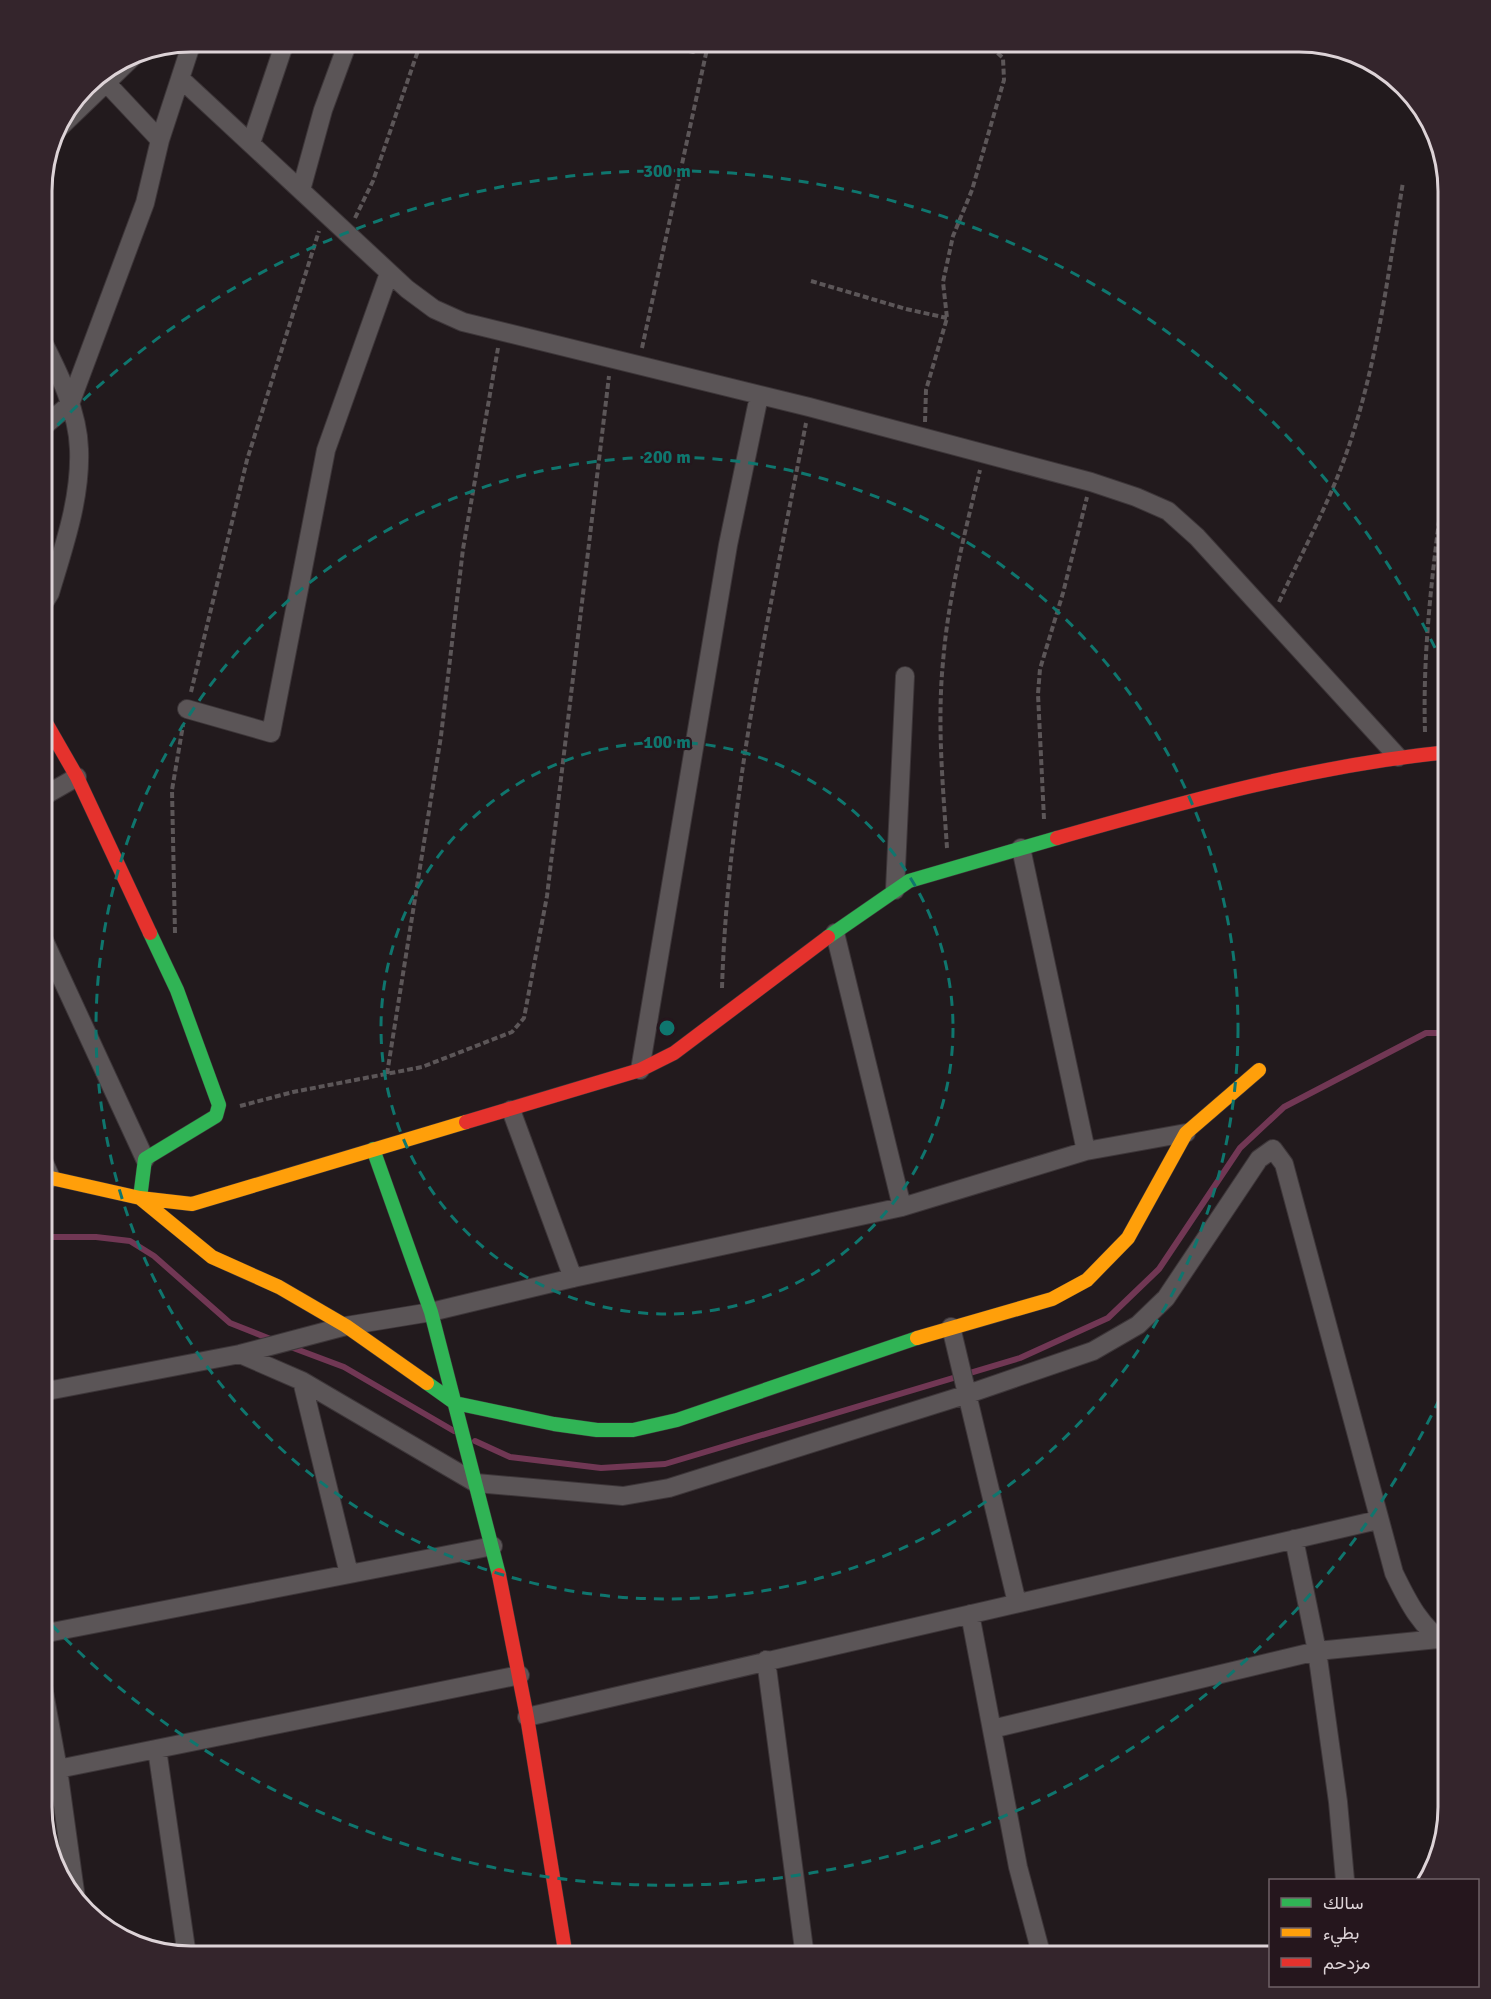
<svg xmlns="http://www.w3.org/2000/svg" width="1491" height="1999" font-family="Signika,Vazirmatn,sans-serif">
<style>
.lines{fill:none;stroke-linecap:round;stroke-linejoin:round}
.stream{stroke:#713754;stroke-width:6}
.street-casing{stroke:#3d3639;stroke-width:20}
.fast-casing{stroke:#3d3639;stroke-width:15}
.slow-casing{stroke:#3d3639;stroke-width:15}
.jam-casing{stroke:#3d3639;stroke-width:15}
.path{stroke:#5c5658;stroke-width:4;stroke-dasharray:6 3;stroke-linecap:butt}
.street{stroke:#5b5557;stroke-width:18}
.fast{stroke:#30b455;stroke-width:14}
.slow{stroke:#ff9f0a;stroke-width:14}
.jam{stroke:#e5322d;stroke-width:14}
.ring{fill:none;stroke:#0f766e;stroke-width:3;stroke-dasharray:10 8}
.rim{fill:none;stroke:#ddd3d7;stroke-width:3}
.centre{fill:#0f766e;stroke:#25161d;stroke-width:3}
.ring-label{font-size:18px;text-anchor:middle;font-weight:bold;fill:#0f766e;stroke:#25161d;stroke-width:4.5;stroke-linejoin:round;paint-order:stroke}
</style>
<rect width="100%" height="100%" fill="#221a1d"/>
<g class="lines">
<path class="stream" d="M42 1237H96L130 1241 154 1256 230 1323 273 1340
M288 1346 344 1367 454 1431
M475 1441 510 1457 601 1468 665 1464 1020 1358 1108 1318 1159 1269 1240 1148 1284 1107 1426 1033H1449"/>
<defs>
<path id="street" d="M99 75 160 140
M181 79 407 289 434 309 463 322 809 407 1091 482 1136 497 1168 511 1197 537 1398 757
M56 131 137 53
M251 143 285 42
M301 190 323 110 348 42
M42 428 70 404 145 203 160 140 192 42
M42 606 50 593C64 546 81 498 79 449 78 412 59 373 42 340
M187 709 271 733 326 450 389 273
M42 797 77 777
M1021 848 1086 1151
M895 890 905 676
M835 933 902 1207
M42 936 145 1159
M640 1070 728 545 759 396
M511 1110 573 1278
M42 1158 51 1178
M951 1327 1017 1603
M240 1354 302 1381 476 1483 623 1496 669 1488 968 1394 1093 1351 1138 1325 1166 1298 1259 1159 1273 1149 1284 1164 1394 1573C1408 1602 1421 1628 1449 1646
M302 1381 349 1574
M42 1392 240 1354 346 1326 431 1312 573 1278 902 1207 1086 1151 1186 1133
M1294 1539 1317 1651 1338 1802 1345 1880
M970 1614 1018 1867 1042 1957
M42 1634 493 1546
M766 1660 805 1957
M42 1681 58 1769 76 1899
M527 1717 1378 1520
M992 1729 1317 1651 1438 1639
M157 1749 187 1956
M58 1769 520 1675"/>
<path id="fast" d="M828 937 909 881 1057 838
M373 1149 431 1312 499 1575
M140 1198 145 1159 216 1116 219 1105 177 990 150 933
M427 1383 455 1403 554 1424 597 1430H633L677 1420 917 1338"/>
<path id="slow" d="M42 1179 51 1178 140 1198 192 1204 466 1122
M140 1198 212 1257 279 1287 346 1326 427 1383
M917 1338 1052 1299 1087 1280 1128 1238 1186 1133 1259 1070"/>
<path id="jam" d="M42 716 77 777 150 933
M1057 838C1187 801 1315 765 1449 752
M466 1122 640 1070 674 1053 828 937
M499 1575 527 1717 566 1957"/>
</defs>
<use href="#street" class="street-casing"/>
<use href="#fast" class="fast-casing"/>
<use href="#slow" class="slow-casing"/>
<use href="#jam" class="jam-casing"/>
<path class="path" d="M654 42 693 52 723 42
M355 218 373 181 421 42
M811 281 906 309 947 318
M642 348 707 49
M925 422 926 390 947 318 943 282 953 236 972 190 1004 80 1003 58 985 42
M1279 602C1298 561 1320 520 1337 478 1375 384 1387 281 1403 182
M191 692 247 460 319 231
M1425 732C1422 635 1437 539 1449 443
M1044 819 1038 694 1040 669 1063 593 1087 497
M947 848C943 787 937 724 943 662 948 598 965 532 980 470
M175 933 172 790 183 725
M722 988C728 797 770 610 806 423
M387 1074 441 736 463 549 498 348
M240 1106 293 1092 422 1067 512 1032 524 1018 547 896 609 376"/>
<use href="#street" class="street"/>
<use href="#fast" class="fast"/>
<use href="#slow" class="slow"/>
<use href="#jam" class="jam"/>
</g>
<g class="ring">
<circle cx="667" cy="1028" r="286"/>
<circle cx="667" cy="1028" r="571"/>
<path d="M1447 1383A857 857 0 0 1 45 1618M45 438A857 857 0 0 1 1447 673"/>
</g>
<path d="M0 0H1491V1999H0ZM191 52H1299A139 139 0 0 1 1438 191V1807A139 139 0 0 1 1299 1946H191A139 139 0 0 1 52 1807V191A139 139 0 0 1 191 52Z" fill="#34252c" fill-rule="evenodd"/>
<path class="rim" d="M191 52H1299A139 139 0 0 1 1438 191V1807A139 139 0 0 1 1299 1946H191A139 139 0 0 1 52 1807V191A139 139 0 0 1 191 52Z"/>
<circle cx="667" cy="1028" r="9" class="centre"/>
<g class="ring-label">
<text x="667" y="177">300 m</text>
<text x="667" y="463">200 m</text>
<text x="667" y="748">100 m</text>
</g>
<rect x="1269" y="1879" width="210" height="108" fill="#25161d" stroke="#6f6267" stroke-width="1.5"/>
<rect x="1281" y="1898" width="30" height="9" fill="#30b455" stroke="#6f6267" stroke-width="1.5"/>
<text x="1323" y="1909" font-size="18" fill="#ddd3d7">سالك</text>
<rect x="1281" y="1928" width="30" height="9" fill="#ff9f0a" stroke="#6f6267" stroke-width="1.5"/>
<text x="1323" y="1939" font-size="18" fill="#ddd3d7">بطيء</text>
<rect x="1281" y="1958" width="30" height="9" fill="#e5322d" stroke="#6f6267" stroke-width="1.5"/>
<text x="1323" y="1969" font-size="18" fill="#ddd3d7">مزدحم</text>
</svg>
